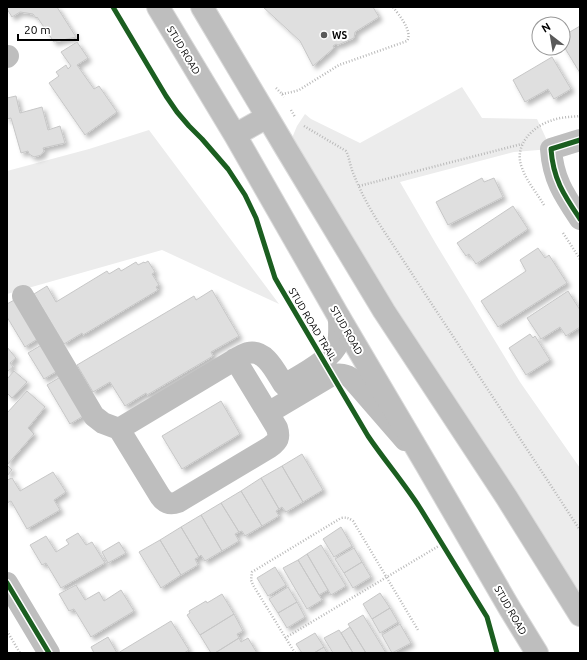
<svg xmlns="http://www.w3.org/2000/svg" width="587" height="660" font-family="Ubuntu,sans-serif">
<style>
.green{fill:#ececec}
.building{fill:#dfdfdf;stroke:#c7c7c7;filter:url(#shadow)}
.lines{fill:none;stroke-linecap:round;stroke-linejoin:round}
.highway-casing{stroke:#dbdbdb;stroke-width:24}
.path{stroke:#b9b9b9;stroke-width:2.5;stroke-dasharray:1 2;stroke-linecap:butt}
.minor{stroke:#bebebe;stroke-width:22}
.highway{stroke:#bebebe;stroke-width:22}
.cycleway-casing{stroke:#fff;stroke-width:8}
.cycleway{stroke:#1b5e20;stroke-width:5}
.poi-dot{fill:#595959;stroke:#fff;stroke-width:1.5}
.labels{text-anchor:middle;stroke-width:4;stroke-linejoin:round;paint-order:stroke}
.poi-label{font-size:10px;font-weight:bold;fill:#000;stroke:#fff;text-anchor:start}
.street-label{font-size:10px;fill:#000;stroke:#fff}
</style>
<defs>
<filter id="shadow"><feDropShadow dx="3.5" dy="3.5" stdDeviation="2" flood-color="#0004"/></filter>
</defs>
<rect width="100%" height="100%" fill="#fff"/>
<path class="green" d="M462 87 482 118 537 119 551 149 514 152 400 182 436 244 520 382 580 468V616L287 150 297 126 305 114 311 119 360 143Z
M149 130 279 304 162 250 7 294V171L89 149Z"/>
<path class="building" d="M7 7H57L76 37 54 42 37 17 36 18 33 14 20 12 12 17 7 9Z
M263 7H373L379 17 355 32 354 38 338 45 336 44 333 46 334 48 313 66 300 41Z
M580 26V73L563 45V36Z
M77 42 88 58 77 65 94 89 99 86 117 112 85 135 49 83 59 76 56 72 66 65 68 69 71 66 61 52Z
M552 57 571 89 554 99 548 89 525 102 513 80Z
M16 96 20 113 42 107 48 130 60 126 65 143 43 148 44 151 41 155 34 157 29 154 28 151 21 153 11 118 7 119V98Z
M482 178 484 182 494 178 503 197 448 225 436 202Z
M513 206 528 229 476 264 469 254 466 256 457 243Z
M538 248 545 258 549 255 567 283 498 327 481 301 526 271 520 260Z
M148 261 155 272 152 274 159 285 156 287 158 290 83 335 82 333 64 344 34 294 47 286 56 302 107 271 109 274 119 268 121 271 136 262 138 265 144 262 145 263Z
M212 290 239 336 211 352 213 356 147 395 146 393 125 406 110 382 93 392 77 365 194 296 196 300Z
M568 291 580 310V327L566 336 560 327 541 339 527 318Z
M16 299 39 338 25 347 7 317V304Z
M530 334 533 338 535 336 550 360 526 375 509 348Z
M43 344 59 370 44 379 28 353Z
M7 347 16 358 10 363 13 367 7 372Z
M14 371 27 382 12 398 7 393V379Z
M62 376 85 415 70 424 47 385Z
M27 391 45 407 28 428 34 434 7 465 12 470 7 476V413Z
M221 401 240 434 182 469 162 436Z
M302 454 323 490 303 502 282 466Z
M282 466 303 502 286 512 282 507 279 509 261 478Z
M53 472 66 492 54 500 60 510 27 529 11 501 7 503V480L12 478 20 491Z
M261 478 279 509 276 511 279 516 262 526 241 491Z
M241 491 262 526 245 536 242 531 239 532 221 503Z
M221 503 239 532 235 534 239 541 222 551 201 515Z
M201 515 222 551 205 561 201 555 199 557 181 527Z
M181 527 199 557 195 559 198 565 181 575 160 540Z
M341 527 352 546 334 557 323 539Z
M78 533 86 545 92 542 105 563 61 588 46 563 42 565 30 545 46 536 56 552 69 544 66 540Z
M160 540 181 575 161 588 139 552Z
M119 542 126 553 108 563 102 552Z
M321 545 346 586 331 595 307 554Z
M354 548 362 562 344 573 335 559Z
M307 554 328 590 319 595 298 560Z
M298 560 322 600 307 609 283 568Z
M362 562 371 577 353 588 344 573Z
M275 567 286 585 268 596 257 578Z
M76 585 85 600 99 592 104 601 121 590 134 611 91 637 74 609 69 611 59 594Z
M288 587 297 602 278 613 269 599Z
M380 593 390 608 372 619 363 604Z
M222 594 234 614 200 635 187 615 190 613 189 611 206 601 207 603Z
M297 602 305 617 287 628 278 613Z
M390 608 398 622 380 633 372 619Z
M234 614 243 631 237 634 239 638 215 653H211L200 635Z
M363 615 386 653H366L350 627 348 624Z
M171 621 189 650 184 653H118Z
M400 624 411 643 392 653 382 635Z
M350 627 366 653H353L341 633Z
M339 630 341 633 353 653H333L324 638Z
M315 633 324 647 314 653H302L296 644Z
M108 637 117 653H94L91 647Z
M239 638 241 642 248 638 257 653H215Z
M324 647 327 653H314Z"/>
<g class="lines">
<defs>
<path id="highway" d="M158 7 235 135 339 317 427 466 510 609 537 653
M202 7 287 150 384 311 507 498 580 615
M235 135 267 117"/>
</defs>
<use href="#highway" class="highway-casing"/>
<path class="path" d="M276 88 282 94 284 97
M282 94 292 92 299 90 339 65 407 41C413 31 399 15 393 7
M291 110 295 117
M304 126 346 151C350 159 350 167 354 175 361 193 370 209 380 225L580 530
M359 186 522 144
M544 205C537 193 527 182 522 168 513 146 532 126 553 120 561 117 571 117 580 116
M563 233 580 259
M7 631 20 653
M285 638 442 544
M295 653 253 585 251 580 252 572 341 518C346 517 349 518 353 521L418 630"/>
<path class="minor" d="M7 57 8 56
M580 140 551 149C553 179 564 195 580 219
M23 296 94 416 103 423 119 429 160 496C165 503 170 505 178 502L270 447C278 441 280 438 277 428L235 359
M268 413 332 375C340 374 346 374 352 379L405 440
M119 429 239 357C241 356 245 354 248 353 266 349 276 373 284 385 299 376 332 360 338 343 340 335 339 325 339 317
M7 583 49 653"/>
<use href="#highway" class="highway"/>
<defs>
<path id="cycleway" d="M113 7 166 96 177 112 189 126 202 139 228 169 245 195 256 218 275 278 279 285 368 436C385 461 404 483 420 508L487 617 497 653
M580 140 551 149C553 179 564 195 580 219
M7 583 49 653"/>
</defs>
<use href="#cycleway" class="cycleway-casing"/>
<use href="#cycleway" class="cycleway"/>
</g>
<circle class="poi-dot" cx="324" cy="35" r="4"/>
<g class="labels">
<g class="poi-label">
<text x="332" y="39">WS</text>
</g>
<g class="street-label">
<text transform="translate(184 50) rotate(59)" y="4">STUD ROAD</text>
<text transform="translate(313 324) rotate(59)" y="4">STUD ROAD TRAIL</text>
<text transform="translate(347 330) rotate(60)" y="4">STUD ROAD</text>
<text transform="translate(511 610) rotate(60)" y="4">STUD ROAD</text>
</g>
</g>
<rect width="587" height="660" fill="none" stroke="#000000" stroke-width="16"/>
<g transform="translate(551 36) rotate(329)"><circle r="19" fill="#ffffff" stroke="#999999"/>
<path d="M0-3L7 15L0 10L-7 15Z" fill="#595959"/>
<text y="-6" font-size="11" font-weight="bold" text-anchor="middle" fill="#000000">N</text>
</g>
<path d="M18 34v6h60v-6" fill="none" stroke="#000000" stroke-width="2"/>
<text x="24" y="34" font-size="12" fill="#000000" stroke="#ffffff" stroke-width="3" paint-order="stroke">20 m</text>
</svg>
